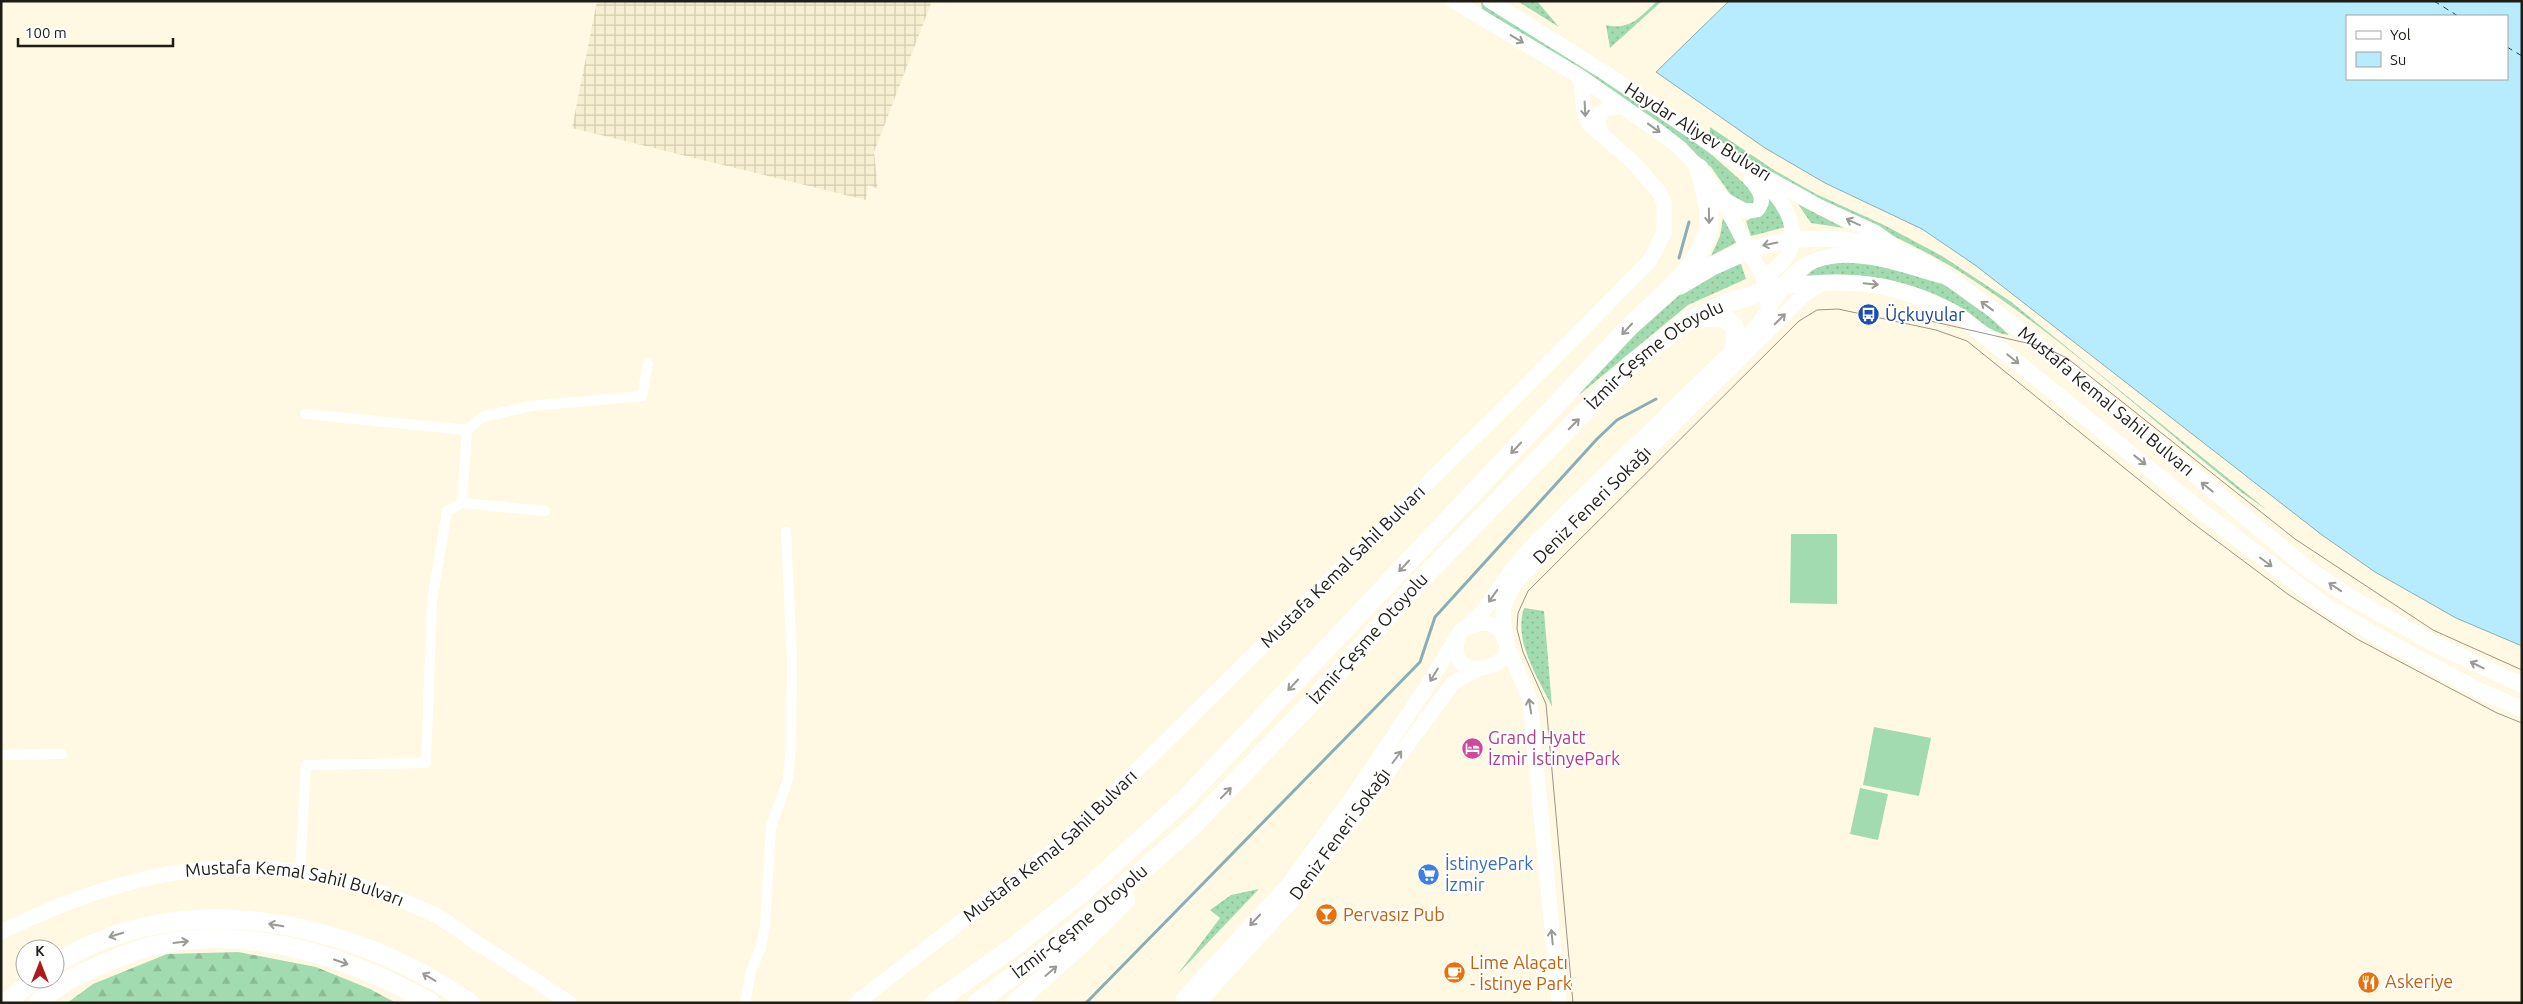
<svg xmlns="http://www.w3.org/2000/svg" width="2523" height="1004" font-family="Ubuntu,sans-serif">
<style>
.industrial{fill:url(#industrial-grid)}
.grass{fill:url(#grass-dots)}
.forest{fill:url(#forest-firs)}
.garden{fill:#a2dbaf}
.water{fill:#b6ecfe;stroke:#88aeb8;fill-rule:evenodd}
.lines{fill:none;stroke-linecap:round;stroke-linejoin:round}
.stream{stroke:#88aeb8;stroke-width:3}
.ferry{stroke:#1b4654;stroke-width:1;stroke-dasharray:6 5;stroke-linecap:butt}
.minor{stroke:#fff;stroke-width:10}
.secondary{stroke:#fff;stroke-width:15}
.primary{stroke:#fff;stroke-width:16}
.motorway{stroke:#fff;stroke-width:19}
.tram{stroke:#999585;stroke-width:1}
.oneway{stroke:#9a9995}
.labels{text-anchor:middle;stroke-width:4;stroke-linejoin:round;paint-order:stroke}
.street-label{font-size:18px;fill:#1e1c14;stroke:#fff}
.transit-label{font-size:18px;fill:#164399;stroke:#fff;text-anchor:start}
.hotel-label{font-size:18px;fill:#b23c85;stroke:#fff;text-anchor:start}
.shop-label{font-size:18px;fill:#366cbe;stroke:#fff;text-anchor:start}
.food-label{font-size:18px;fill:#c56008;stroke:#fff;text-anchor:start}
</style>
<defs>
<pattern id="industrial-grid" width="8" height="8" patternUnits="userSpaceOnUse" patternTransform="scale(1.25)"><rect width="8" height="8" fill="#f7efd2"/><path d="M0 4h8M4 0v8" fill="none" stroke="#d3ccb3"/></pattern>
<pattern id="grass-dots" width="8" height="8" patternUnits="userSpaceOnUse" patternTransform="scale(1.25)"><rect width="8" height="8" fill="#a2dbaf"/><path d="M2 2h.1M6 6h.1" fill="none" stroke="#8bbb96" stroke-width="1.8" stroke-linecap="round"/></pattern>
<pattern id="forest-firs" width="22" height="20" patternUnits="userSpaceOnUse" patternTransform="scale(1.25)"><rect width="22" height="20" fill="#a2dbaf"/><path d="M5 1l3.5 6h-7zM16 11l3.5 6h-7z" fill="#8bbb96"/></pattern>
</defs>
<rect width="100%" height="100%" fill="#fff9e3"/>
<path class="industrial" d="M597 1H932L874 152 878 189 868 185 866 200 572 128Z"/>
<path class="grass" d="M1517 1H1537L1559 27Z
M1657 1H1662L1610 48 1606 25C1630 31 1641 16 1657 1Z
M1481 2 1644 105 1712 155 1756 194V204L1742 211 1711 167 1660 125 1482 9Z
M1710 127 1774 170 1816 194 1884 225 1942 256 2010 301 2267 510 2241 492C2149 418 2061 336 1962 273 1922 248 1879 230 1838 209 1793 187 1752 162 1710 136Z
M1768 195 1790 226 1751 236 1746 221 1764 212Z
M1798 204 1844 228 1811 223Z
M1723 218 1739 241 1711 256 1720 236Z
M1740 261 1746 279 1688 305 1579 395 1602 364 1685 290Z
M1834 261H1866L1938 281 1979 307 2009 335C1989 333 1977 317 1960 307 1913 280 1858 270 1805 277L1816 267Z
M1524 608 1544 611 1552 707C1538 677 1513 642 1524 608Z
M1259 889 1177 975 1220 918 1210 910 1231 895Z"/>
<path class="forest" d="M238 952 316 967 370 989 396 1003H67L93 984 167 954Z"/>
<path class="garden" d="M1791 534H1837V604L1790 603Z
M1874 727 1931 738 1919 796 1863 785Z
M1860 788 1888 794 1878 840 1850 834Z"/>
<path class="water" d="M1729 1H2522V646L2456 618 2375 572 2322 535 1975 265 1922 229 1825 183 1765 148 1656 72ZM2347 16H2507V79H2347Z"/>
<g class="lines">
<path class="stream" d="M1679 258 1689 222
M1086 1003 1420 662 1435 617 1597 439 1617 420 1656 399"/>
<path class="ferry" d="M2434 1 2458 16
M2507 47 2522 56"/>
<path class="minor" d="M305 414 467 430
M462 503 545 511
M1 755 62 754
M300 872 306 765 426 763 432 601 447 511 462 503 467 430 482 417 531 406 642 396 648 364
M745 1003 751 971 761 947 765 925 771 827 788 779 791 746 792 660 786 532"/>
<g class="secondary">
<path d="M1454 1 1579 76 1658 131 1680 148 1699 168 1721 198 1763 277 1767 301"/>
<path d="M1490 1 1607 74 1735 160 1820 207 1875 232 1900 250"/>
<path d="M1602 135 1598 124 1600 113 1611 107H1623"/>
<path d="M1758 178C1794 207 1811 251 1763 277"/>
<path d="M1723 199 1745 211 1757 210C1767 199 1758 188 1750 179"/>
<path d="M1467 628C1478 622 1491 620 1501 631L1530 701 1559 1003"/>
<path d="M1458 638C1447 672 1484 675 1504 658 1512 644 1502 629 1503 614 1503 601 1512 589 1519 578L1806 293 1823 283"/>
<path id="s1" d="M1 932C151 858 278 842 433 914 447 921 461 932 474 941 506 961 538 982 569 1003"/>
<path d="M1183 999 1288 885 1359 788 1426 688 1459 633 1482 613 1511 571 1537 541 1754 330C1768 313 1776 293 1792 276 1830 236 1898 264 1942 276"/>
<path id="s2" d="M856 1003 1065 841 1516 396 1649 262 1664 233V203L1660 193 1632 161 1589 124C1580 110 1585 92 1579 76"/>
<path d="M1198 1003 1297 895 1453 683 1480 668"/>
</g>
<g class="primary">
<path id="s3" d="M1748 250C1806 232 1876 235 1929 265 1949 277 1969 293 1988 306 2018 328 2047 350 2074 375L2308 569 2355 600 2437 645 2522 685"/>
<path d="M1783 286C1854 277 1899 283 1961 317L2204 513 2326 606 2388 642 2480 691 2522 709"/>
</g>
<g class="motorway">
<path d="M1680 285 1712 266 1748 250"/>
<path d="M1699 319C1723 314 1741 320 1734 348"/>
<path d="M55 964C183 883 352 921 470 1003"/>
<path d="M6 1003 34 979"/>
<path d="M38 1003C57 984 81 973 106 963 122 956 137 950 153 946 247 923 350 957 431 1003"/>
<path d="M934 1003 1012 948 1084 891 1185 799 1633 323C1660 298 1708 260 1709 221 1710 203 1703 185 1699 168"/>
<path id="s4" d="M977 1003 1076 928 1191 828 1308 706 1416 585 1630 365 1686 322 1730 302 1783 286"/>
<path d="M1015 1003 1078 947 1126 900"/>
</g>
<path class="tram" d="M1926 320 2044 347 2067 358 2295 539 2433 630 2522 670
M1573 1003 1546 704 1523 652 1517 629 1518 613 1528 591 1799 321 1817 310 1838 309 1936 330 1967 341 2190 521 2289 595 2357 639 2497 713 2522 723"/>
</g>
<defs><path id="oneway-shaft" d="M-6 0H5M1.5-3L5.5 0L1.5 3" fill="none" stroke-width="1.6" stroke-linecap="round" stroke-linejoin="round" transform="scale(1.25)"/></defs>
<g class="oneway">
<use href="#oneway-shaft" transform="translate(1517 39) rotate(31)"/>
<use href="#oneway-shaft" transform="translate(1585 109) rotate(87)"/>
<use href="#oneway-shaft" transform="translate(1654 128) rotate(36)"/>
<use href="#oneway-shaft" transform="translate(1709 216) rotate(89)"/>
<use href="#oneway-shaft" transform="translate(1853 222) rotate(-155)"/>
<use href="#oneway-shaft" transform="translate(1770 244) rotate(169)"/>
<use href="#oneway-shaft" transform="translate(1871 284) rotate(6)"/>
<use href="#oneway-shaft" transform="translate(1987 306) rotate(-144)"/>
<use href="#oneway-shaft" transform="translate(1780 319) rotate(-45)"/>
<use href="#oneway-shaft" transform="translate(1627 329) rotate(133)"/>
<use href="#oneway-shaft" transform="translate(2013 359) rotate(39)"/>
<use href="#oneway-shaft" transform="translate(1574 424) rotate(-45)"/>
<use href="#oneway-shaft" transform="translate(1516 448) rotate(133)"/>
<use href="#oneway-shaft" transform="translate(2140 460) rotate(38)"/>
<use href="#oneway-shaft" transform="translate(2207 487) rotate(-141)"/>
<use href="#oneway-shaft" transform="translate(2266 562) rotate(37)"/>
<use href="#oneway-shaft" transform="translate(1404 566) rotate(133)"/>
<use href="#oneway-shaft" transform="translate(2335 587) rotate(-146)"/>
<use href="#oneway-shaft" transform="translate(1493 596) rotate(125)"/>
<use href="#oneway-shaft" transform="translate(2477 665) rotate(-154)"/>
<use href="#oneway-shaft" transform="translate(1434 675) rotate(121)"/>
<use href="#oneway-shaft" transform="translate(1293 685) rotate(133)"/>
<use href="#oneway-shaft" transform="translate(1530 706) rotate(-99)"/>
<use href="#oneway-shaft" transform="translate(1397 757) rotate(-53)"/>
<use href="#oneway-shaft" transform="translate(1226 793) rotate(-46)"/>
<use href="#oneway-shaft" transform="translate(1255 920) rotate(133)"/>
<use href="#oneway-shaft" transform="translate(276 925) rotate(-170)"/>
<use href="#oneway-shaft" transform="translate(116 935) rotate(163)"/>
<use href="#oneway-shaft" transform="translate(1552 937) rotate(-96)"/>
<use href="#oneway-shaft" transform="translate(181 942) rotate(-7)"/>
<use href="#oneway-shaft" transform="translate(341 962) rotate(19)"/>
<use href="#oneway-shaft" transform="translate(1051 971) rotate(-41)"/>
<use href="#oneway-shaft" transform="translate(429 977) rotate(-149)"/>
</g>
<defs>
<symbol id="bus-disc" viewBox="-11 -11 22 22"><circle r="9.5" fill="#1a4fb4" stroke="#fff"/><path d="M-5-6H5V4H4V6H2V4H-2V6H-4V4H-5ZM-3.5-4V0h7V-4ZM-3.5 1.2v1.5H-2V1.2ZM2 1.2v1.5H3.5V1.2Z" fill="#fff"/></symbol>
<symbol id="hotel-disc" viewBox="-11 -11 22 22"><circle r="9.5" fill="#d1479c" stroke="#fff"/><path d="M-6-4.5h1.5V1H6V5H4.5V3h-9V5H-6ZM-4 0a1.8 1.8 0 1 1 3.6 0ZM.5 0V-2.5h3Q6-2.5 6 0Z" fill="#fff"/></symbol>
<symbol id="supermarket-disc" viewBox="-11 -11 22 22"><circle r="9.5" fill="#3f7fe0" stroke="#fff"/><path d="M-6-5.5h2.5l.6 2H6L4.5 2H-2.5L-4.4-4H-6ZM-1.5 3.2a1.3 1.3 0 1 0 .1 0ZM3 3.2a1.3 1.3 0 1 0 .1 0Z" fill="#fff"/></symbol>
<symbol id="bar-disc" viewBox="-11 -11 22 22"><circle r="9.5" fill="#e8710a" stroke="#fff"/><path d="M-6-5H6L.8 .8V4.5H3.5V6h-7V4.5H-.8V.8Z" fill="#fff"/></symbol>
<symbol id="cafe-disc" viewBox="-11 -11 22 22"><circle r="9.5" fill="#e8710a" stroke="#fff"/><path d="M-5.5-4.5H6V0H3Q3 3.5 0 3.5H-2.5Q-5.5 3.5-5.5 0ZM3-3.2v2h1.7v-2ZM-6 4.5H4V6H-6Z" fill="#fff"/></symbol>
<symbol id="restaurant-disc" viewBox="-11 -11 22 22"><circle r="9.5" fill="#e8710a" stroke="#fff"/><path d="M-5-6h1v4h1v-4h1v4h1v-4h1v5L-1.5 .5V6h-2V.5L-5-1ZM5-6V6H3V1.5H1.5Q1.5-4 5-6Z" fill="#fff"/></symbol>
</defs>
<g fill-rule="evenodd">
<use href="#bus-disc" x="1856" y="302" width="25" height="25"/>
<use href="#hotel-disc" x="1460" y="736" width="25" height="25"/>
<use href="#supermarket-disc" x="1416" y="862" width="25" height="25"/>
<use href="#bar-disc" x="1314" y="902" width="25" height="25"/>
<use href="#cafe-disc" x="1442" y="960" width="25" height="25"/>
<use href="#restaurant-disc" x="2356" y="970" width="25" height="25"/>
</g>
<g class="labels">
<g class="street-label">
<text transform="translate(1698 132) rotate(32)" y="6">Haydar Aliyev Bulvarı</text>
<text dy="6" stroke="none"><textPath href="#s4" startOffset="941">İzmir-Çeşme Otoyolu</textPath></text>
<text dy="6" stroke="none"><textPath href="#s3" startOffset="410">Mustafa Kemal Sahil Bulvarı</textPath></text>
<text transform="translate(1592 505) rotate(-45)" y="6">Deniz Feneri Sokağı</text>
<text dy="6" stroke="none"><textPath href="#s2" startOffset="655">Mustafa Kemal Sahil Bulvarı</textPath></text>
<text dy="6" stroke="none"><textPath href="#s4" startOffset="536">İzmir-Çeşme Otoyolu</textPath></text>
<text transform="translate(1340 834) rotate(-54)" y="6">Deniz Feneri Sokağı</text>
<text dy="6" stroke="none"><textPath href="#s2" startOffset="250">Mustafa Kemal Sahil Bulvarı</textPath></text>
<text dy="6" stroke="none"><textPath href="#s1" startOffset="306">Mustafa Kemal Sahil Bulvarı</textPath></text>
<text dy="6" stroke="none"><textPath href="#s4" startOffset="131">İzmir-Çeşme Otoyolu</textPath></text>
</g>
<g class="transit-label">
<text x="1885" y="321">Üçkuyular</text>
</g>
<g class="hotel-label">
<text x="1488" y="744">Grand Hyatt<tspan x="1488" dy="21">İzmir İstinyePark</tspan></text>
</g>
<g class="shop-label">
<text x="1445" y="870">İstinyePark<tspan x="1445" dy="21">İzmir</tspan></text>
</g>
<g class="food-label">
<text x="1343" y="921">Pervasız Pub</text>
<text x="1470" y="969">Lime Alaçatı<tspan x="1470" dy="21">- İstinye Park</tspan></text>
<text x="2385" y="988">Askeriye</text>
</g>
</g>
<rect width="2523" height="1004" fill="none" stroke="#1e1c14" stroke-width="5"/>
<rect x="2346" y="15" width="162" height="65" fill="#ffffff" stroke="#a5a4a1"/>
<rect x="2356" y="31" width="25" height="8" fill="#ffffff" stroke="#a5a4a1"/>
<text x="2390" y="40" font-size="15" fill="#1e1c14">Yol</text>
<rect x="2356" y="52" width="25" height="15" fill="#b6ecfe" stroke="#a5a4a1"/>
<text x="2390" y="65" font-size="15" fill="#1e1c14">Su</text>
<g transform="translate(40 964)"><circle r="24" fill="#ffffff" stroke="#a5a4a1"/>
<path d="M0-4L9 19L0 12L-9 19Z" fill="#ad1c1b"/>
<text y="-8" font-size="14" font-weight="bold" text-anchor="middle" fill="#1e1c14">K</text>
</g>
<path d="M18 38v8h155v-8" fill="none" stroke="#1e1c14" stroke-width="2.5"/>
<text x="25" y="38" font-size="15" fill="#1e1c14" stroke="#ffffff" stroke-width="4" paint-order="stroke">100 m</text>
</svg>
